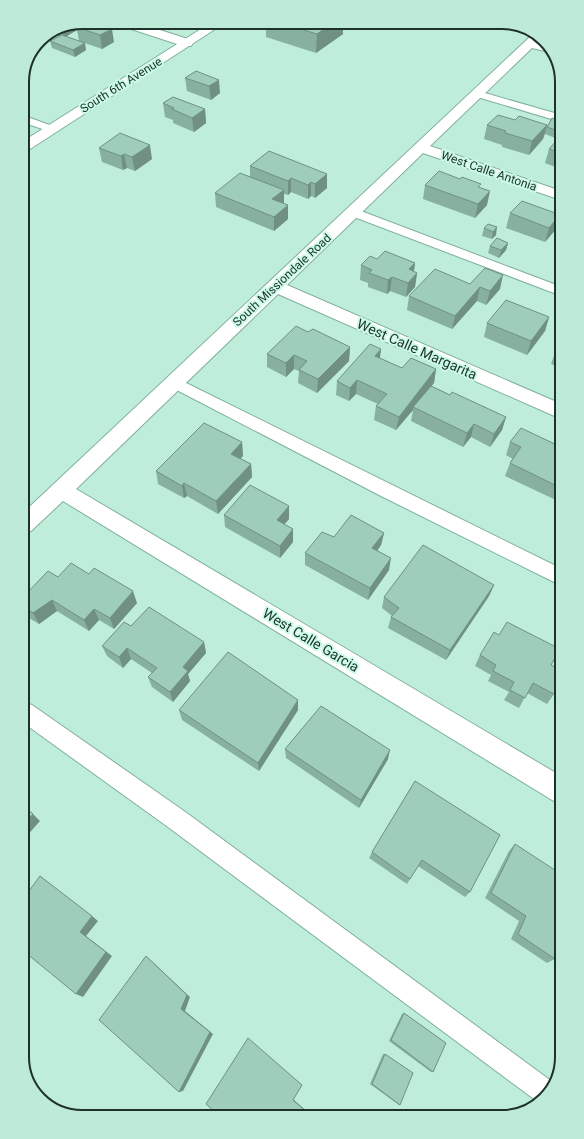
<svg xmlns="http://www.w3.org/2000/svg" width="584" height="1139" font-family="Roboto,sans-serif">
<style>
.lines{fill:none;stroke-linecap:round;stroke-linejoin:round}
.lane-casing{stroke:#81af9d;stroke-width:2}
.street-casing{stroke:#81af9d;stroke-width:2}
.secondary-casing{stroke:#81af9d;stroke-width:2}
.lane{fill:#fff;fill-rule:evenodd}
.street{fill:#fff;fill-rule:evenodd}
.secondary{fill:#fff;fill-rule:evenodd}
.wall{fill:#88b0a0}
.shaded-wall{fill:#6f9082}
.building{fill:#9ecdba;stroke:#6f9082}
.labels{text-anchor:middle;stroke-width:4;stroke-linejoin:round;paint-order:stroke}
.far-street-label{font-size:12px;fill:#1e312a;stroke:#cbfbe7}
.street-label{font-size:14px;fill:#1e312a;stroke:#cbfbe7}
.rim{fill:none;stroke:#1e312a;stroke-width:2}
</style>
<rect width="100%" height="100%" fill="#beeeda"/>
<g class="lines">
<defs>
<path id="lane" d="M478 91 558 114V121L474 96 473 94Z
M22 115 55 127 57 129 55 131 51 132 22 122Z
M353 208 559 286V295L349 215 347 212 349 209Z
M174 377 560 568V585L381 496 169 386 166 382 169 378Z
M25 703 32 705 184 811 554 1083 552 1091 538 1102 168 827 25 724Z"/>
<path id="street" d="M117 22H135L191 40 193 43 191 46H183L119 25Z
M534 33 538 34 542 39 538 42 547 45 553 53 532 48 430 146 558 190V199L423 153 287 285 559 403V418L278 294 76 489 561 776V804L552 800 63 501 31 531 24 534V512Z"/>
<path id="secondary" d="M212 22H226L27 151 22 152V142Z"/>
</defs>
<use href="#lane" class="lane-casing"/>
<use href="#street" class="street-casing"/>
<use href="#secondary" class="secondary-casing"/>
<use href="#lane" class="lane"/>
<use href="#street" class="street"/>
<use href="#secondary" class="secondary"/>
</g>
<path class="wall" d="M82 22V24L114 42 102 49 79 41 77 30 66 36 86 50 75 57 52 48 50 41 59 36 53 34Z
M266 22H343V34L316 53 266 37Z
M196 71 220 93 211 100 187 91 185 78Z
M558 86V103L554 102Z
M163 103 205 109 206 123 194 132 173 123V120L165 117Z
M515 120 547 125 558 120V139L545 134 543 139 529 155 502 147V145L484 139 487 125Z
M558 139V168L545 163 549 149Z
M99 148 152 159 135 171 127 168 123 170 102 162Z
M269 151 327 188 315 198 311 196 308 199 291 192 288 195 284 194V203L288 219 274 231 216 207 215 193 250 177V166Z
M425 185 480 188 487 205 475 218 423 199Z
M510 213 556 229 545 242 506 228Z
M488 224 496 235 492 239 482 236 484 228Z
M508 243 506 250 499 258 488 253 490 246Z
M377 259 415 263 414 271 417 273 415 287 406 297 390 291 387 294 368 287V283L360 280 361 265Z
M470 284 500 289 486 305 477 301 452 329 407 310 409 296Z
M549 317 545 331 527 355 484 337 487 323Z
M308 332 350 347 349 361 317 393 298 383 299 371 294 369 286 377 267 367V354Z
M559 347V367L551 364 556 350Z
M381 349 380 358 402 368 436 369 434 383 431 386 450 395 506 417 502 430 490 447 471 437 463 447 411 421 413 410 396 430 374 420 376 406 378 404 356 394 349 401 336 395 337 381Z
M242 442 243 456 240 458 251 464 252 477 218 514 187 496 184 498 158 484 156 471Z
M510 442 559 446 560 498 558 501 505 476 510 463 513 459 506 455Z
M224 515 289 519 284 524 293 529V542L280 558 225 527Z
M384 533 381 545 377 550 389 570 368 600 305 565V553L334 537Z
M58 577 137 603 114 629 99 620 89 631 57 611 39 624 24 615V596Z
M494 585 489 596 446 660 388 628 391 617 392 616 382 608 384 597Z
M131 626 204 642 206 653 188 674 190 681 173 702 152 687 148 677 152 673 131 659 123 668 107 656 102 646Z
M499 635 551 665 554 694 547 704 527 693 519 708 504 700 509 692 488 681 491 675 475 666 480 655Z
M298 700V710L259 771 182 720 179 710Z
M285 749 388 759 359 808 286 758Z
M415 781 470 892 465 897 418 866 407 884 369 858 372 852Z
M515 844 555 959 547 963 511 939 519 921 485 898 509 851Z
M404 1013 433 1072H431L389 1041 402 1014Z
M383 1054H385L400 1105H399L370 1084Z"/>
<path class="shaded-wall" d="M82 22 83 26 76 27 77 30 64 38 62 30Z
M334 22H343V34L316 53 317 34Z
M112 29 114 42 102 49 100 35Z
M85 43 86 50 75 57 73 50Z
M219 80 220 93 211 100 209 86Z
M205 109 206 123 194 132 192 118Z
M547 125 543 139 529 155 532 141Z
M150 145 152 159 135 171 132 157Z
M124 154 127 168 123 170 121 156Z
M327 174V188L315 198V184Z
M291 178V192L288 195V181Z
M311 182V196L308 199V185Z
M284 190V204L272 199Z
M490 191 487 205 475 218 478 204Z
M288 205V219L274 231V217Z
M558 217V222L556 229 545 242 549 228Z
M497 227 496 235 492 239 493 232Z
M508 243 506 250 499 258 501 250Z
M415 263 413 277 407 284 409 269Z
M417 273 415 287 406 297 408 283Z
M503 275 500 289 486 305 490 291Z
M392 277 390 291 387 294 388 280Z
M480 287 477 301 452 329 455 316Z
M549 317 545 331 527 355 531 341Z
M350 347 349 361 317 393 318 379Z
M381 349 379 363 375 356Z
M294 355V369L286 377V363Z
M436 369 434 383 414 408 413 407V410L396 430 399 417Z
M357 380 356 394 349 401 350 388Z
M506 417 502 430 490 447 494 434Z
M474 424 471 437 463 447 467 433Z
M242 442 243 456 232 467 231 454Z
M251 464 252 477 218 514 216 501Z
M184 483 187 496 184 498 182 486Z
M289 506V519L277 533V520Z
M293 529V542L280 558V546Z
M384 533 381 545 371 560 372 548Z
M391 558 389 570 368 600 370 588Z
M494 585 489 596 446 660 450 650Z
M133 591 137 603 114 629 110 618Z
M52 600 57 611 39 624 33 613Z
M94 609 99 620 89 631 84 620Z
M204 642 206 653 188 674 190 681 173 702 170 692 183 667Z
M127 648 131 659 123 668 119 657Z
M298 700V710L259 771 258 763Z
M390 750 388 759 359 808 361 800Z
M33 814 40 821 25 838V823Z
M92 916 98 921 86 936 112 956 83 997 76 994 80 932Z
M146 956 190 997 185 1011 213 1034 183 1091 179 1092 181 1009Z
M293 1099 311 1115H310L293 1100Z"/>
<path class="building" d="M86 22H92L112 29 100 35 76 27Z
M277 22H334L317 34Z
M62 35 85 43 73 50 50 41Z
M196 71 219 80 209 86 185 78Z
M173 97 205 109 192 118 172 109 174 108 163 103Z
M498 115 515 120 519 116 547 125 532 141 505 133 506 131 487 125Z
M552 118 558 120V131L547 127Z
M120 133 150 145 132 157 124 154 121 156 99 148Z
M558 139V152L549 149Z
M269 151 327 174 315 184 311 182 308 185 291 178 288 181 250 166Z
M439 171 460 179 462 177 481 184 478 187 490 191 478 204 425 185Z
M240 173 284 190 272 199 288 205 274 217 215 193Z
M522 201 558 214V217L549 228 510 213Z
M488 224 497 227 493 232 484 228Z
M497 238 508 243 501 250 490 246Z
M385 251 415 263 409 269 417 273 408 283 392 277 388 280 369 273 372 270 361 265 370 256 377 259Z
M485 268 503 275 490 291 480 287 455 316 409 296 435 269 470 284Z
M506 300 549 317 531 341 487 323Z
M296 326 308 332 313 329 350 347 318 379 299 370 307 361 294 355 286 363 267 354Z
M370 344 381 349 375 356 402 368 411 358 436 369 399 417 376 406 387 394 357 380 350 388 337 381Z
M431 386 450 395 452 392 506 417 494 434 474 424 467 433 413 407Z
M204 423 242 442 231 454 251 464 216 501 184 483 182 486 156 471Z
M521 428 559 446V487L510 463 521 447 510 442Z
M250 485 289 506 277 520 293 529 280 546 224 515Z
M351 515 384 533 372 548 391 558 370 588 305 553 322 532 334 537Z
M423 545 494 585 450 650 391 617 399 608 384 597Z
M71 563 89 574 94 568 133 591 110 618 94 609 84 620 52 600 33 613 24 607V596L48 571 58 577Z
M149 607 204 642 183 667 188 671 170 692 148 677 157 668 127 648 119 657 102 646 124 622 131 626Z
M507 622 560 649 551 665 560 670V682L554 694 533 683 525 698 510 690 514 682 493 671 496 665 480 655 494 632 499 635Z
M228 652 298 700 258 763 179 710Z
M321 706 390 750 361 800 285 749Z
M415 781 500 835 470 892 422 860 410 879 372 852Z
M25 807 33 814 25 823Z
M515 844 561 874 562 946 555 959 518 934 526 916 491 893Z
M40 876 92 916 80 932 106 952 76 994 26 953V895Z
M146 956 187 995 181 1009 210 1032 179 1092 99 1020Z
M404 1013 446 1043 433 1072 391 1040Z
M248 1038 302 1085 293 1100 310 1115 219 1116 206 1104Z
M385 1054 413 1073 400 1105 372 1084Z"/>
<g class="labels">
<g class="far-street-label">
<text transform="translate(121 85) rotate(-32)" y="4">South 6th Avenue</text>
<text transform="translate(489 171) rotate(19)" y="4">West Calle Antonia</text>
<text transform="translate(282 280) rotate(-43)" y="4">South Missiondale Road</text>
</g>
<g class="street-label">
<text transform="translate(417 349) rotate(24)" y="5">West Calle Margarita</text>
<text transform="translate(311 640) rotate(31)" y="5">West Calle Garcia</text>
</g>
</g>
<path d="M0 0H584V1139H0ZM82 29H502A53 53 0 0 1 555 82V1057A53 53 0 0 1 502 1110H82A53 53 0 0 1 29 1057V82A53 53 0 0 1 82 29Z" fill="#bdebd8" fill-rule="evenodd"/>
<path class="rim" d="M82 29H502A53 53 0 0 1 555 82V1057A53 53 0 0 1 502 1110H82A53 53 0 0 1 29 1057V82A53 53 0 0 1 82 29Z"/>
</svg>
